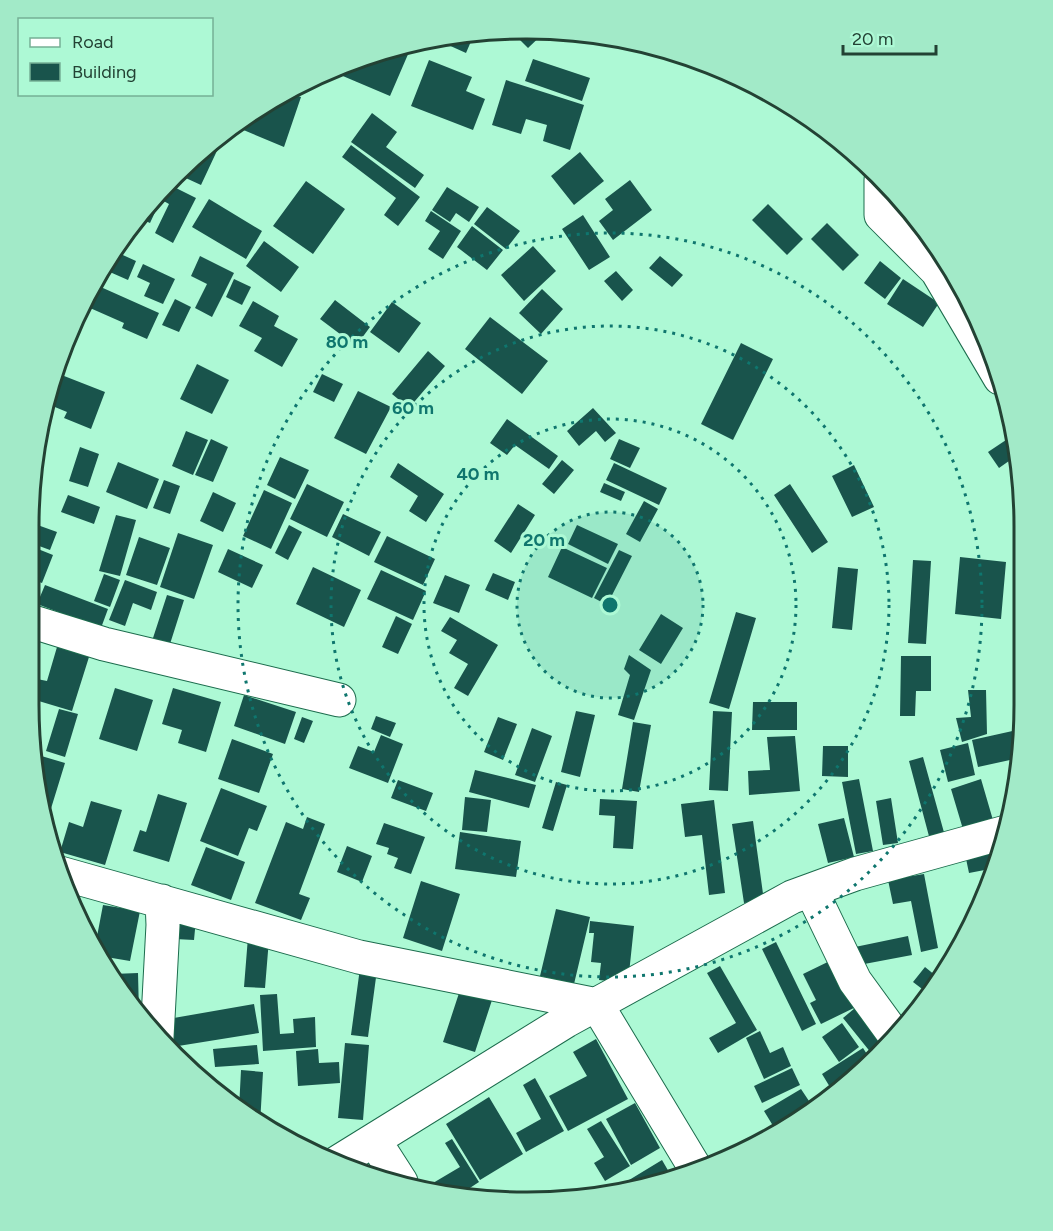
<svg xmlns="http://www.w3.org/2000/svg" width="1053" height="1231" font-family="Figtree,sans-serif">
<style>
.building{fill:#19544c}
.lines{fill:none;stroke-linecap:round;stroke-linejoin:round}
.minor-casing{stroke:#1c6c4d;stroke-width:35}
.minor{stroke:#fff;stroke-width:33}
.ring{fill:none;stroke:#0f766e;stroke-width:3;stroke-dasharray:3 6}
.rim{fill:none;stroke:#234234;stroke-width:3}
.centre{fill:#0f766e;stroke:#adf9d5;stroke-width:3}
.ring-label{font-size:18px;text-anchor:middle;font-weight:bold;fill:#0f766e;stroke:#adf9d5;stroke-width:6;stroke-linejoin:round;paint-order:stroke}
</style>
<rect width="100%" height="100%" fill="#adf9d5"/>
<path class="building" d="M547 30 528 48 511 31Z
M475 32 466 53 435 39 461 33Z
M397 48 409 52 390 96 331 71 366 55Z
M533 59 590 78 582 101 525 81Z
M429 60 472 77 466 91 485 99 473 130 411 106Z
M506 80 584 105 570 150 543 141 547 125 526 119 521 134 492 125Z
M285 92 301 97 284 147 234 126Z
M372 113 397 132 386 147 424 175 415 188 351 142Z
M218 138 222 140 201 185 177 174 198 152Z
M351 145 420 197 398 226 384 215 396 198 342 157Z
M580 152 604 181 574 205 551 176Z
M630 180 652 210 613 240 599 221 613 210 605 199Z
M306 181 345 209 313 254 273 226Z
M168 184 196 198 173 243 155 233 169 204 160 199Z
M447 187 479 207 469 222 456 213 450 222 432 210Z
M209 199 262 231 246 259 192 227Z
M149 204 157 208 150 223 139 218 132 232 128 229Z
M768 204 803 239 787 255 752 220Z
M487 207 520 231 506 249 474 224Z
M431 211 461 231 443 259 428 249 440 231 425 221Z
M583 215 610 257 589 270 562 229Z
M827 223 859 255 843 271 811 239Z
M472 226 503 250 487 270 457 247Z
M264 241 299 267 281 292 246 266Z
M533 246 556 271 524 301 501 275Z
M114 251 136 261 128 280 103 269Z
M200 256 234 273 212 317 195 308 207 284 191 276Z
M660 256 683 275 672 287 649 268Z
M880 261 901 278 885 299 864 283Z
M143 264 175 279 163 304 144 296 150 283 137 277Z
M616 271 633 290 622 301 604 281Z
M234 279 251 287 242 305 226 297Z
M903 279 939 303 923 327 887 304Z
M94 284 159 313 147 339 122 328 124 323 81 304Z
M542 289 563 309 541 334 519 313Z
M175 299 191 307 179 332 162 325Z
M335 300 370 327 356 346 320 319Z
M253 301 279 316 274 326 298 339 282 367 254 351 262 338 239 326Z
M392 302 421 323 399 353 370 332Z
M490 317 548 361 522 394 465 349Z
M741 343 773 359 733 440 701 424Z
M428 351 445 366 409 408 392 394Z
M197 364 229 380 212 414 180 399Z
M59 374 105 392 91 429 64 418 67 412 50 405Z
M322 374 343 384 334 402 313 392Z
M358 391 391 407 366 454 334 438Z
M593 408 616 433 605 442 596 431 579 446 567 431Z
M507 419 558 456 549 469 515 445 507 455 490 443Z
M186 431 208 440 193 475 172 466Z
M1012 436 1016 456 999 468 988 452Z
M211 439 228 447 213 482 195 475Z
M619 439 640 448 630 468 610 459Z
M80 447 99 454 88 487 69 481Z
M280 457 309 470 295 499 267 485Z
M562 460 574 470 554 494 542 484Z
M118 462 159 479 147 509 106 492Z
M398 463 444 494 426 522 409 511 418 496 390 477Z
M614 463 667 488 659 505 606 480Z
M854 465 874 507 852 517 832 476Z
M164 480 180 486 170 514 153 508Z
M604 483 625 492 621 501 600 492Z
M307 484 344 502 327 537 290 519Z
M790 484 828 542 812 553 774 495Z
M264 490 292 503 271 549 243 536Z
M213 492 236 503 223 532 200 521Z
M68 495 100 507 94 524 61 512Z
M644 501 658 509 640 542 626 534Z
M518 504 535 515 511 553 494 541Z
M343 514 381 532 369 556 332 537Z
M116 515 136 520 120 576 99 571Z
M32 523 57 532 50 550 31 543Z
M289 525 302 532 288 560 275 553Z
M577 525 618 544 608 564 568 544Z
M178 533 213 545 194 599 160 587Z
M387 536 435 559 423 585 374 562Z
M139 537 170 548 157 585 126 575Z
M33 547 53 555 42 583 31 579Z
M562 547 607 568 592 598 548 577Z
M228 549 263 565 252 588 218 572Z
M619 550 632 556 607 605 594 598Z
M960 557 1006 562 1001 619 955 614Z
M913 560 931 561 926 644 908 643Z
M313 567 361 590 344 627 296 604Z
M838 567 858 569 852 630 832 628Z
M381 570 426 591 413 620 367 599Z
M493 573 515 582 508 600 485 590Z
M104 574 120 580 110 607 94 601Z
M445 575 470 585 459 613 433 603Z
M125 580 157 592 151 610 133 603 125 626 109 620Z
M31 584 39 587 32 606 30 605Z
M45 585 108 609 101 628 37 604Z
M167 595 184 600 170 644 153 638Z
M736 612 756 618 729 709 709 703Z
M661 614 683 628 661 664 639 650Z
M396 616 412 624 398 654 382 647Z
M450 617 498 645 468 696 454 688 468 664 449 653 457 640 441 631Z
M57 647 89 657 72 711 32 699 37 679 47 681Z
M629 655 651 670 634 720 618 715 630 675 624 669Z
M901 656H931V691H916L915 716H900Z
M1021 662H1024V691H1023Z
M115 688 153 700 137 751 99 739Z
M173 688 221 702 206 752 178 743 182 730 162 724Z
M968 690H986L987 734 962 742 956 718 971 717Z
M244 695 296 712 285 744 234 726Z
M753 702H797V730H752Z
M59 709 78 714 65 757 46 751Z
M576 711 595 715 580 777 561 772Z
M713 711 732 712 728 791 709 790Z
M376 716 396 723 390 737 371 729Z
M302 717 313 721 304 743 294 739Z
M498 717 517 724 503 760 484 752Z
M633 722 651 725 639 792 622 789Z
M532 728 552 736 535 782 515 775Z
M1017 730 1020 746 1019 758 978 767 972 740Z
M381 735 403 744 388 783 349 768 358 746 374 752Z
M795 736 800 791 749 795 748 771 770 770 767 737Z
M33 739 42 742 38 755 65 763 45 828Z
M232 739 273 754 259 793 218 779Z
M968 743 975 775 948 782 940 750Z
M823 746H848V777L822 776Z
M923 757 945 836 930 840 909 761Z
M1018 768 1015 799H1014L1010 769Z
M475 770 536 785 529 808 469 792Z
M859 779 873 851 856 854 842 782Z
M981 779 995 827 965 836 951 789Z
M398 780 433 793 426 811 391 798Z
M556 782 567 785 553 831 542 828Z
M221 788 267 806 257 831 249 828 238 856 200 841Z
M158 794 187 803 169 862 133 851 140 830 146 832Z
M465 797 491 800 487 832 462 830Z
M891 798 898 843 883 845 876 801Z
M600 799 637 801 633 849 613 848 615 816 599 815Z
M714 800 725 893 709 895 702 835 685 837 681 804Z
M91 801 122 810 105 865 60 852 69 822 83 827Z
M307 817 325 824 299 894 310 898 301 920 255 903 286 822 303 829Z
M844 818 854 857 828 863 818 824Z
M753 821 764 901 744 903 732 824Z
M384 823 425 837 411 874 394 868 398 858 387 854 389 848 376 844Z
M460 832 521 841 516 877 455 869Z
M1002 845 995 868 969 873 965 854Z
M347 846 372 856 362 882 337 872Z
M206 847 245 862 231 900 191 885Z
M924 874 938 948 921 952 911 901 893 904 888 880Z
M421 881 460 894 442 951 403 938Z
M103 905 140 911 130 961 100 956 95 947Z
M556 909 590 917 574 984 540 976Z
M176 918 196 919 194 940 175 939Z
M590 921 634 926 628 983 599 980 601 963 591 962 594 933H589Z
M908 936 912 955 859 965 855 947Z
M248 937 269 939 265 988 244 987Z
M776 942 816 1024 802 1031 762 949Z
M838 957 860 1005 821 1024 810 1003 816 1000 803 974Z
M720 966 757 1030 718 1053 709 1038 736 1023 707 973Z
M925 967 941 980 930 995 913 982Z
M360 968 377 970 368 1037 351 1035Z
M138 973 139 1013 113 974Z
M461 987 493 997 475 1052 443 1042Z
M277 994 280 1034 294 1033 293 1019 315 1017 316 1047 263 1051 260 995Z
M254 1004 259 1033 172 1047 168 1019Z
M855 1008 886 1047 876 1059 843 1018Z
M842 1023 859 1047 839 1062 822 1037Z
M760 1031 770 1053 783 1047 791 1066 764 1079 746 1038Z
M596 1039 628 1099 568 1131 549 1096 587 1076 573 1052Z
M345 1043 369 1045 363 1120 338 1118Z
M257 1045 259 1064 215 1067 213 1049Z
M863 1048 872 1062 833 1092 822 1074Z
M318 1049 319 1063 339 1062 340 1083 298 1086 296 1051Z
M792 1068 800 1085 762 1103 754 1086Z
M241 1070 263 1072 260 1124 239 1109Z
M535 1078 564 1131 526 1152 516 1133 541 1119 523 1085Z
M801 1089 813 1107 778 1134 764 1111Z
M489 1097 523 1154 480 1180 446 1124Z
M635 1103 660 1148 631 1165 606 1119Z
M601 1121 630 1166 605 1181 594 1163 604 1157 587 1129Z
M452 1139 479 1182 456 1197 439 1192 433 1183 460 1167 445 1143Z
M381 1157 396 1181 359 1171Z
M662 1160 673 1179 611 1191Z"/>
<g class="lines">
<defs>
<path id="minor" d="M881 180V215L937 271 1000 378
M30 621 104 644 339 700
M60 873 359 957 597 1005 697 1171
M811 890 855 981 895 1036
M157 1037 163 925 162 901
M374 1140 401 1182
M335 1164 566 1021 792 897 855 874 1006 832"/>
</defs>
<use href="#minor" class="minor-casing"/>
<use href="#minor" class="minor"/>
</g>
<circle cx="610" cy="605" r="93" fill="#0f766e" fill-opacity=".12"/>
<g class="ring">
<circle cx="610" cy="605" r="93"/>
<circle cx="610" cy="605" r="186"/>
<circle cx="610" cy="605" r="279"/>
<circle cx="610" cy="605" r="372"/>
</g>
<path d="M0 0H1053V1231H0ZM526 39H527A487 487 0 0 1 1014 526V705A487 487 0 0 1 527 1192H526A487 487 0 0 1 39 705V526A487 487 0 0 1 526 39Z" fill="#a2eac8" fill-rule="evenodd"/>
<path class="rim" d="M526 39H527A487 487 0 0 1 1014 526V705A487 487 0 0 1 527 1192H526A487 487 0 0 1 39 705V526A487 487 0 0 1 526 39Z"/>
<circle cx="610" cy="605" r="9" class="centre"/>
<g class="ring-label">
<text x="347" y="348">80 m</text>
<text x="413" y="414">60 m</text>
<text x="478" y="480">40 m</text>
<text x="544" y="546">20 m</text>
</g>
<rect x="18" y="18" width="195" height="78" fill="#adf9d5" stroke="#76b095" stroke-width="1.5"/>
<rect x="30" y="38" width="30" height="9" fill="#ffffff" stroke="#76b095" stroke-width="1.5"/>
<text x="72" y="48" font-size="18" fill="#234234">Road</text>
<rect x="30" y="63" width="30" height="18" fill="#19544c" stroke="#76b095" stroke-width="1.5"/>
<text x="72" y="78" font-size="18" fill="#234234">Building</text>
<path d="M843 45v9h93v-9" fill="none" stroke="#234234" stroke-width="3"/>
<text x="852" y="45" font-size="18" fill="#234234" stroke="#adf9d5" stroke-width="4.5" paint-order="stroke">20 m</text>
</svg>
